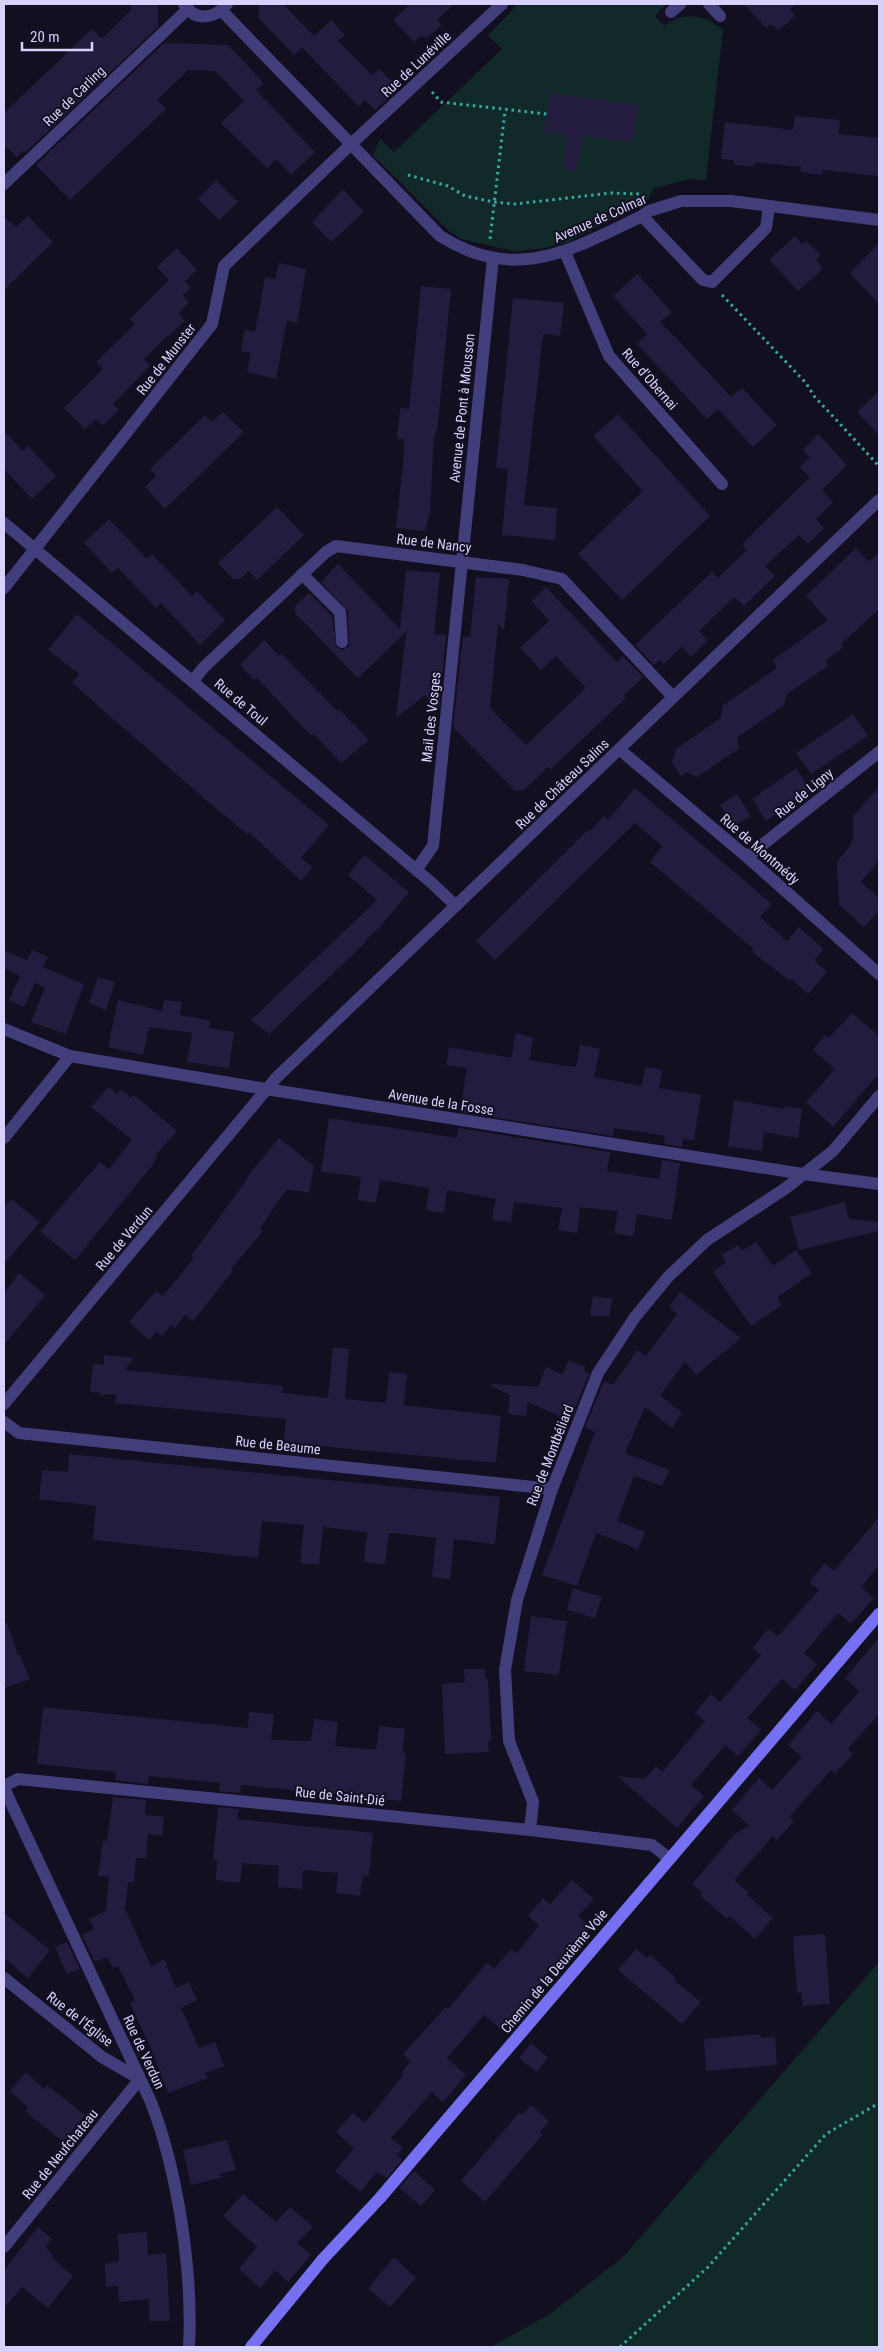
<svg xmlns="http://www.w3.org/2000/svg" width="883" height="2351" font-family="'Roboto Condensed',sans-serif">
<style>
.green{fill:#122929}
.building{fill:#241c3f}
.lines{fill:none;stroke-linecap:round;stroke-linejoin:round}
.path{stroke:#38a9a4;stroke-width:3;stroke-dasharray:2.5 4;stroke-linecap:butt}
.lane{stroke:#413e7b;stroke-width:12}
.street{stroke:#413e7b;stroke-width:12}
.secondary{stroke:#7670f3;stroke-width:12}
.labels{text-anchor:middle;stroke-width:4;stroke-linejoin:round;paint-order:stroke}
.street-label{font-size:14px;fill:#d7d1fb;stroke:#120f20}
</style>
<rect width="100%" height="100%" fill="#120f20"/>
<path class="green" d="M517 4H666L655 16 664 26C684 10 705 15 723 30L706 180 691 179 654 188 648 200 568 242 545 248 515 251 461 239 449 231 373 155 380 139 394 152 502 49 488 35 511 12Z
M879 1962V2347H491L550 2314 624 2256Z"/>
<path class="building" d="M131 4H158V27L25 153 23 151 17 157 4 145V113L92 29 102 39 131 10Z
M259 4H283L314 36 294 55 259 18Z
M410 4H454L437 20 442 25 426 39 422 35 414 42 393 20Z
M744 4H796L790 9 795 16 778 31 771 24 766 28Z
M331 20 345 35 338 41 372 75 379 69 399 88 375 110 365 100 359 107 302 47Z
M164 43 228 45 264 83 256 90 315 152 291 175 276 159 267 168 221 123 244 101 215 71 188 70 157 100 166 109 70 200 36 165Z
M550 93 639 105 633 142 583 136 576 171 563 169 567 135 544 132Z
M795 116 840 120 838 134 879 138V176L823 170 822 175 801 172V167L755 162 754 167 734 165V160L721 159 725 122 793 130Z
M216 180 238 202 219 220 198 199Z
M343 189 364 212 331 242 312 222Z
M28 216 53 242 4 290V217L16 227Z
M795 236 802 244 806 241 820 254 816 260 823 269 798 291 769 260Z
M879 243V304L850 273Z
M177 248 197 270 185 281 191 288 183 295 189 302 179 313 185 321 169 336 168 335 144 359 150 366 113 404 119 410 103 425 96 419 85 429 64 408 103 369 96 362 135 324 130 319 169 280 157 267Z
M279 263 306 269 297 323 287 320 276 379 247 372 251 353 241 351 245 330 255 332 265 277 275 279Z
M637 274 672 312 660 322 678 340 731 397 742 388 777 425 753 447 718 409 707 419 637 344 647 334 613 296Z
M421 286 451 289 438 422 436 434H434L430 512 425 531 396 528 404 454V439H397L400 408 409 409Z
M513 298 564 303 560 336 543 334 524 505 557 508 555 540 502 535 508 469 496 467Z
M879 391V435L857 412Z
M223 412 244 432 165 509 145 487 156 476 150 469 205 415 212 422Z
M618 414 710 516 622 600 578 554 643 491 593 436Z
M4 431 23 451 28 446 56 476 32 499 4 469Z
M818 434 847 465 822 490 833 502 816 519 824 528 808 544 799 535 765 566 775 576 744 606 734 597 699 631 708 640 691 657 682 646 664 664 660 660 654 665 635 645 712 572 718 578 747 550 742 544 810 477 800 467 810 457 803 450Z
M277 507 304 535 257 580 249 571 240 579H233L218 563Z
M109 519 147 559 152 554 192 596 197 591 225 620 200 645 161 603 156 608 118 568 112 573 84 543Z
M856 548 869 562 879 553V609L841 644 843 648 825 661 828 666 787 694 784 705 738 737V749L697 777 687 772 681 776 672 763 676 749 721 718 722 706 777 668 773 660 828 620 806 596Z
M338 564 400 629 406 570 440 573 434 634 446 635 439 710 425 695 396 718 406 632 358 678 295 613V606L309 593 332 616 336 647 343 650 349 646 348 611 321 582Z
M476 577 509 579 504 630 498 624 490 708 526 745 586 688 556 656 541 670 520 648 549 621 532 601 546 587 617 662 623 656 643 677 623 696 626 698 551 769 548 767 524 790 515 791 453 727 463 637H470Z
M77 614 329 825 301 858 313 867 301 881 249 832 247 834 205 799 72 683 79 674 48 650Z
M264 640 279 656 282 654 337 711 339 709 369 740 341 763 314 734 311 736 257 678 254 680 240 665Z
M853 714 868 736 811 774 796 753Z
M796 768 811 791 766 821 752 799Z
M879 787V857L876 864 861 882 879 898V911L864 927 839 905 837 862 850 846 853 838V816Z
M635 788 772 904 760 917 787 941 799 927 824 949 814 960 827 972 808 994 791 979 790 981 751 951 754 949 650 862 662 846 635 823 495 960 476 941 588 830 590 831 604 816 608 820Z
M737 794 751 816 734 826 720 805Z
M364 855 409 892 380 927 365 941 366 942 269 1034 251 1020 377 900 348 875Z
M32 950 48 957 43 967 84 984 66 1034 31 1022 45 988 35 983 24 1007 9 1000 20 976 4 968V951L27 960Z
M98 977 115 982 106 1010 89 1003Z
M118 1000 162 1011 164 1000 182 1002 180 1015 210 1021 209 1028 234 1032 229 1068 187 1062 192 1033 149 1027 143 1055 108 1047Z
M852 1013 879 1036V1073L833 1127 806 1102 835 1069 813 1050 825 1035 829 1038Z
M516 1033 533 1038 529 1060 553 1064 576 1067 580 1045 600 1049 594 1077 642 1086 645 1067 662 1070 659 1088 701 1095 694 1140 683 1139 682 1147 664 1144 665 1136 642 1132 614 1128 613 1136 460 1112 467 1068 446 1065 449 1047 511 1058Z
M108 1087 117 1094 121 1090 131 1098 134 1095 177 1131 155 1156 157 1158 151 1167 75 1260 40 1231 100 1162 109 1169 132 1140 91 1107Z
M734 1100 784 1109V1106L802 1109 798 1138 764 1132 762 1151 728 1146Z
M329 1118 457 1138 458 1128 610 1152 607 1171 659 1179 662 1160 680 1163 672 1220 637 1214 633 1236 624 1235 614 1233 618 1211 580 1207 577 1233 558 1230 562 1208 514 1202 511 1222 492 1220 496 1199 447 1190 444 1213 435 1212 426 1210 429 1188 380 1180 376 1203 358 1200 361 1177 321 1172Z
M279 1138 314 1166 309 1193 287 1189 260 1228 263 1231 231 1269 233 1271 193 1321 185 1315 175 1328 171 1325 162 1336 156 1332 149 1340 129 1322 156 1291 163 1296 194 1258 191 1256 248 1178 247 1177Z
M11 1199 40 1222 4 1264V1208Z
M844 1202 849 1219 879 1222V1231L799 1250 790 1217Z
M756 1242 773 1266 796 1250 812 1273 777 1298 782 1305 751 1326 713 1272 726 1262 721 1255 738 1245 742 1251Z
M19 1273 45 1295 4 1345V1293Z
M680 1292 741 1338 696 1375 685 1362 660 1395 682 1413 672 1428 645 1407 625 1453 669 1470 662 1486 634 1476 617 1521 645 1532 638 1549 596 1533 577 1586 542 1575 595 1432 585 1427 604 1381 613 1385 637 1350 646 1356 677 1314 669 1307Z
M593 1296 612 1299 609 1317 590 1315Z
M333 1347 349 1349 345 1399 386 1403 389 1372 407 1374 404 1405 501 1416 496 1463 339 1448 284 1441 286 1419 115 1403 116 1395 105 1394 101 1398V1393L90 1392 93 1364 104 1365V1355L134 1358 124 1370 283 1386 282 1393 328 1398Z
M569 1360 585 1367 584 1371 589 1374 570 1421 528 1402 526 1416 508 1414 510 1395 491 1386 492 1384 538 1387 546 1367 562 1374Z
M69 1454 500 1497 495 1544 454 1539 450 1579 432 1577 436 1538 413 1535 389 1533 385 1565 364 1562 367 1532 323 1527 319 1565 300 1563 304 1525 282 1523 262 1521 258 1558 93 1540 96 1506 39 1499 42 1470 68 1472Z
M879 1517V1565L861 1587 874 1598 851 1624 838 1613 804 1653 817 1664 795 1690 782 1679 747 1718 761 1730 738 1756 725 1745 691 1785 704 1796 677 1828 617 1776 645 1779 656 1766 662 1772 705 1721 695 1713 703 1703 711 1694 720 1702 761 1655 752 1648 768 1629 778 1636 819 1590 809 1582 825 1563 834 1571Z
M573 1588 602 1597 595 1618 567 1610Z
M531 1616 567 1621 559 1675 524 1671Z
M4 1623H7L18 1655H20L30 1679 4 1688Z
M879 1638V1714L848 1749 853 1754 835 1773 831 1770 789 1817 794 1821 777 1840 773 1836 734 1880 749 1893 747 1895 773 1918 755 1939 729 1916 727 1919 700 1896 703 1893 692 1884 734 1835 749 1825 732 1810 759 1778 772 1790 802 1757 788 1745 817 1711 831 1724 859 1691 845 1678Z
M464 1669H485V1679L488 1678 491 1741 488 1742 489 1752 445 1754 442 1684 465 1682Z
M43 1707 248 1728 249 1712 274 1714 271 1740 311 1741 314 1719 338 1722 335 1746 376 1750 379 1726 405 1729 402 1753H406L401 1801 241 1785 240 1793 219 1791 220 1783 149 1776 148 1784 115 1780 116 1772 37 1764Z
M113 1797 146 1800 145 1815 164 1817 162 1836 148 1834 146 1858H136L134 1882H128L125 1909 151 1966 164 1959 176 1988 189 1982 197 2000 181 2008 199 2048 215 2042 224 2066 205 2073 208 2078 168 2093 149 2044 130 2003 135 2000 118 1966 113 1968 107 1957 95 1962 82 1935 94 1929 89 1919 106 1911 109 1877 98 1876 103 1841H107Z
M218 1807 239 1809 237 1819 373 1833 369 1876 363 1875 360 1896 336 1893 338 1873 303 1870 302 1889 278 1887 279 1866 242 1863 240 1883 216 1880 217 1860H213Z
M572 1880 594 1899 578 1916 591 1927 565 1958 562 1956 528 1998 530 2000 503 2031 484 2015 447 2058 466 2075 443 2102 432 2092 391 2138 403 2148 397 2155 402 2160 387 2178 377 2172 360 2192 335 2171 354 2148 336 2132 353 2113 365 2123 403 2075 401 2073 411 2061 403 2054 446 2007 448 2009 487 1963 494 1969 511 1949 517 1953 539 1925 528 1916 543 1898 550 1904Z
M4 1913 50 1950 28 1978 4 1958Z
M825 1934 830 2004 803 2006 801 1992 797 1993 793 1936Z
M67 1942 80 1969 67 1974 55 1947Z
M636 1949 647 1958 650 1955 676 1978 674 1980 701 2002 682 2024 618 1970Z
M760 2034 761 2038 775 2037 777 2065 706 2071 704 2039Z
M531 2043 548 2058 536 2072 519 2058Z
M26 2072 44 2089 47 2085 85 2115 63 2142 25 2111 28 2107 10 2091Z
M531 2105 549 2121 540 2132 543 2134 485 2202 461 2181 519 2113 522 2115Z
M227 2140 236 2170 219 2174 223 2177 191 2185 183 2150Z
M414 2171 435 2190 421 2206 399 2188Z
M243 2194 276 2222 290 2207 313 2227 297 2243 311 2255 288 2282 275 2270 260 2288 239 2269 257 2247 223 2216Z
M38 2227 52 2239 45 2247 53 2255 52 2257 58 2263 73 2276 48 2308 22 2287 4 2308V2270Z
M147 2232 148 2255 166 2253 170 2321H149V2299L119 2302 118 2286 106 2287 105 2264 119 2261 118 2234Z
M394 2257 416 2278 390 2307 368 2288Z"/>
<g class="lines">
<path class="path" d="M432 92 441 102 547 114
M408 175 448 186 465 196 494 202 515 204 610 193 641 194
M490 239 505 111
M722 295 806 383 814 396 879 466
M620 2347 708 2267 826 2134 879 2103"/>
<path class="lane" d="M671 12 680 4
M642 216 703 280 712 282 766 228 769 206
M302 574 340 612 342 642"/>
<path class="street" d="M184 4C195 22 215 19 227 4
M709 4 720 16
M222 11 440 236C516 284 571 250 642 216L649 211 681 201H731L879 220
M4 184 188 9
M565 252 609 356 722 484
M4 523 433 884 456 906
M4 588 212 324 224 266 350 145 502 4
M193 681 203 668 326 552 336 546 523 570 562 579 673 697
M619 749 747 857 879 974
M747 857 879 752
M416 870 433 846 493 258
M4 1029 70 1056 266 1089 803 1174 879 1184
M4 1138 70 1056
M4 1404 276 1078 879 500
M4 1422 19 1433 552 1489
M4 1786 18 1779 530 1830 652 1845 670 1859
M4 1788 151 2102C178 2172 193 2273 189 2347
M530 1830 533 1802 509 1741 505 1670 517 1600 552 1489 598 1373 635 1317 668 1277 707 1240 786 1188 833 1151 879 1096
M4 1978 102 2057 140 2079 4 2247"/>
<path class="secondary" d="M251 2347 323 2259 380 2198 879 1614"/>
</g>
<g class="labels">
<g class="street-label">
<text transform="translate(416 64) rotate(-43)" y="5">Rue de Lunéville</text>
<text transform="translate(74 96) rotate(-44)" y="5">Rue de Carling</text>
<text transform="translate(600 218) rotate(-24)" y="5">Avenue de Colmar</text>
<text transform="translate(166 359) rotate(-52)" y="5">Rue de Munster</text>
<text transform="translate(650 379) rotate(49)" y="5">Rue d'Obernai</text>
<text transform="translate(462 408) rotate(-84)" y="5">Avenue de Pont à Mousson</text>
<text transform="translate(434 543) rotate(7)" y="5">Rue de Nancy</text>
<text transform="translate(241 702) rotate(40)" y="5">Rue de Toul</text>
<text transform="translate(431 717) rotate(-84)" y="5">Mail des Vosges</text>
<text transform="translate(562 784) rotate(-44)" y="5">Rue de Château Salins</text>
<text transform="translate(804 793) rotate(-39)" y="5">Rue de Ligny</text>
<text transform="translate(760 849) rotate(41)" y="5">Rue de Montmédy</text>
<text transform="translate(441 1102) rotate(9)" y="5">Avenue de la Fosse</text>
<text transform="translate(124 1238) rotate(-50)" y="5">Rue de Verdun</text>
<text transform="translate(278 1445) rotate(6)" y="5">Rue de Beaume</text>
<text transform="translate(550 1455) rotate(-69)" y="5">Rue de Montbéliard</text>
<text transform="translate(340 1796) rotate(6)" y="5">Rue de Saint-Dié</text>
<text transform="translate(554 1971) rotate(-50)" y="5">Chemin de la Deuxième Voie</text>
<text transform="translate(80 2019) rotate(38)" y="5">Rue de l'Église</text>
<text transform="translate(144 2052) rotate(65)" y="5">Rue de Verdun</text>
<text transform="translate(60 2154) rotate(-51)" y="5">Rue de Neufchateau</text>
</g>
</g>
<rect width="883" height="2351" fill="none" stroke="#d7d1fb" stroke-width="10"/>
<path d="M22 42v8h70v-8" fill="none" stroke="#d7d1fb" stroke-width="2.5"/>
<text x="30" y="42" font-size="15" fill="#d7d1fb" stroke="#120f20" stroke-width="4" paint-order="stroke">20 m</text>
</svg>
